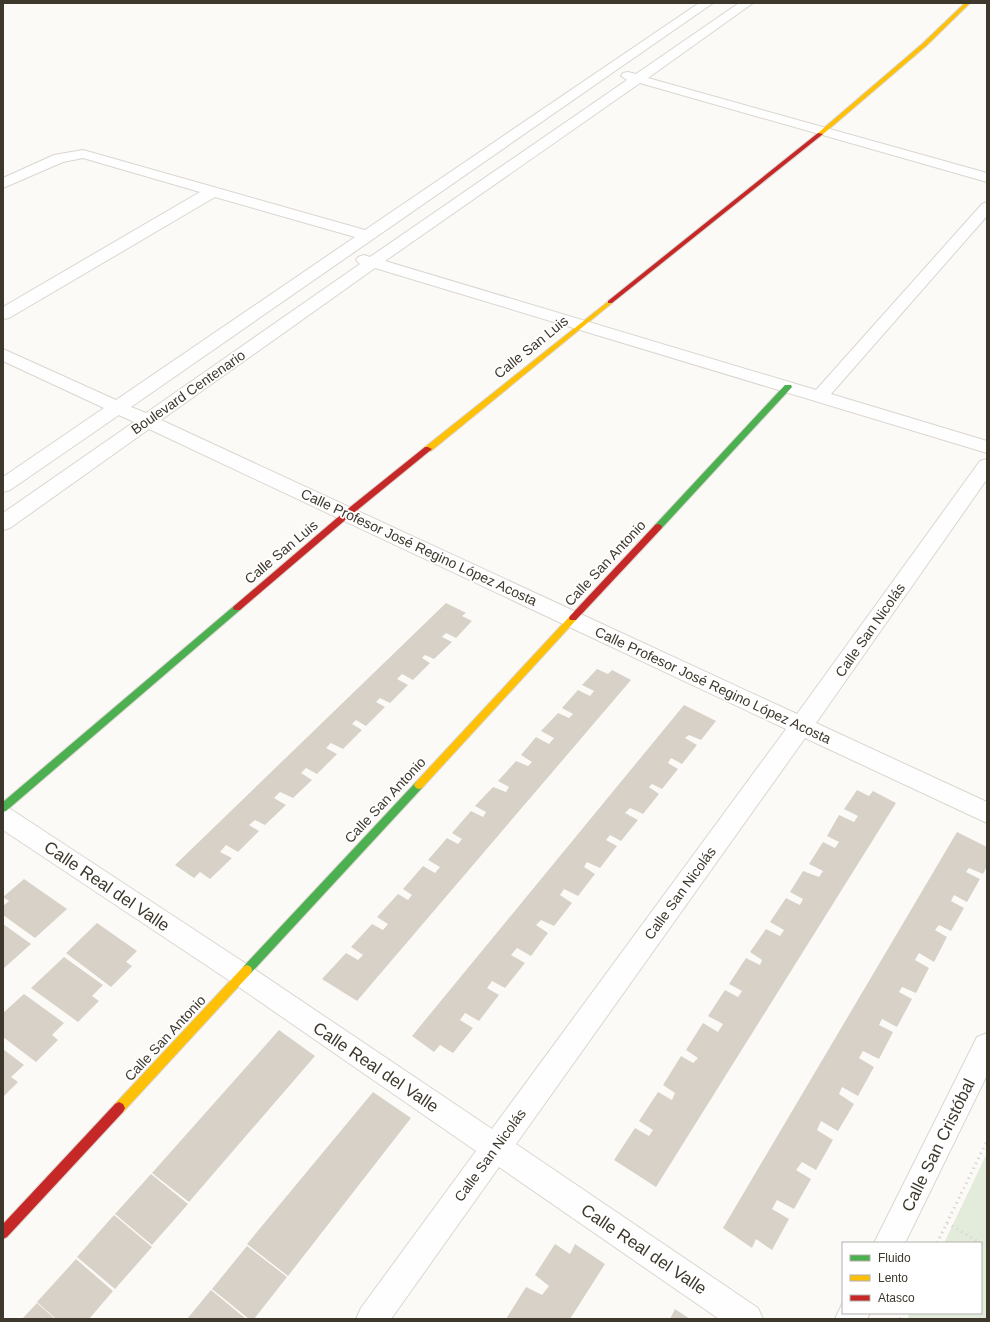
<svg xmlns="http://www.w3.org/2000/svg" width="990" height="1322" font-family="Arial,sans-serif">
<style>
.green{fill:#e3ecda}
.building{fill:#d8d1c7}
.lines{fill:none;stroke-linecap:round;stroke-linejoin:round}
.street-casing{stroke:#dad6d0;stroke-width:2}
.fast-casing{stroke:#dad6d0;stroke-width:2}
.slow-casing{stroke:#dad6d0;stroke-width:2}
.jam-casing{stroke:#dad6d0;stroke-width:2}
.path{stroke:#d9d8d7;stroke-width:3;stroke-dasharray:1.5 4;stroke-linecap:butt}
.street{fill:#fffefe;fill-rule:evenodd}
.fast{fill:#4caf50;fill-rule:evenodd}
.slow{fill:#ffc107;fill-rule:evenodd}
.jam{fill:#c62828;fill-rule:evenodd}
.labels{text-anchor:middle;stroke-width:3.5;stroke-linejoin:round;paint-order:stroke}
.street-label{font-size:14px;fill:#3e372c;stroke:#fff}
.near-street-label{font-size:17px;fill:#3e372c;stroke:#fff}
</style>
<rect width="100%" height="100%" fill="#fcfaf7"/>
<path class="green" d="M987 1153V1319H907L910 1313H981V1243H944Z"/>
<path class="building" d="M446 603 466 613 462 616 472 621 456 638 446 633 442 637 452 642 434 659 425 655 422 658 430 663 413 680 402 674 397 679 408 685 390 703 380 698 376 702 385 707 366 726 356 720 352 724 362 730 343 749 331 743 326 748 337 754 317 774 306 768 301 773 312 780 293 798 280 792 274 798 286 805 265 825 255 820 249 825 259 831 238 852 226 845 220 852 232 858 210 879 200 872 194 878 175 865Z
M597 669 608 674 612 670 631 680 357 1001 322 979 346 953 358 960 363 955 351 947 372 924 383 930 388 924 377 917 398 894 408 900 412 895 403 889 423 866 435 873 440 867 428 860 447 838 458 844 462 839 452 833 471 811 483 817 486 812 475 806 493 787 506 792 509 787 498 781 516 761 528 766 532 762 521 755 536 737 549 744 554 738 541 731 558 713 569 718 573 714 562 708 578 690 590 696 594 691 582 685Z
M684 705 716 721 701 740 689 735 685 738 697 745 682 764 671 758 668 763 678 769 662 789 652 784 649 787 659 794 643 814 630 808 625 813 638 820 621 841 610 835 606 840 617 846 600 868 587 862 584 867 595 874 578 896 564 889 560 895 572 903 554 926 541 920 536 925 548 933 531 956 517 948 511 955 525 963 505 988 492 981 487 988 499 995 479 1021 465 1013 460 1020 473 1028 453 1053 440 1045 434 1052 412 1036Z
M857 790 869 796 873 791 896 803 656 1187 614 1160 635 1128 649 1136 653 1130 639 1121 658 1092 672 1100 675 1093 663 1085 681 1056 693 1063 698 1058 686 1050 703 1023 718 1032 723 1024 708 1016 725 990 738 997 742 991 729 984 746 958 760 965 762 960 750 952 766 929 780 936 784 930 770 922 786 898 800 905 803 899 790 892 803 871 819 877 823 871 809 864 823 842 835 848 839 842 827 836 839 815 854 822 858 816 844 809Z
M957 832 987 847V866L983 874 969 868 966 872 980 879 967 902 954 895 951 901 964 908 951 931 939 925 935 930 947 937 934 962 919 953 915 960 929 968 916 993 902 987 899 992 912 999 897 1027 882 1019 879 1025 893 1032 879 1059 863 1051 859 1058 874 1067 858 1096 842 1087 839 1094 854 1104 838 1131 821 1121 817 1130 833 1140 816 1170 802 1162 796 1170 811 1179 794 1209 777 1200 772 1209 789 1219 772 1250 756 1239 752 1248 723 1228Z
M24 879 67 909 35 938 3 915V906L9 901 3 897Z
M97 923 137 951 126 962 132 966 111 987 66 953Z
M3 924 31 944 3 969Z
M64 957 103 985 92 996 99 1001 78 1022 31 988Z
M24 994 64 1023 52 1035 58 1040 36 1062 3 1037V1013Z
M279 1030 315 1056 189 1202 152 1173Z
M3 1049 24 1065 11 1077 18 1082 3 1097Z
M373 1092 411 1118 288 1276 247 1244Z
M151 1174 188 1204 152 1245 115 1214Z
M114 1215 152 1247 115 1289 77 1257Z
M555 1244 570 1254 575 1244 605 1264 570 1319H506L526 1287 542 1295 549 1286 535 1275Z
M247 1246 287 1277 254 1319H249L212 1289Z
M76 1259 113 1291 89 1319H56L37 1302Z
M211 1290 246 1319H187Z
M37 1303 55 1319H22Z
M675 1309 690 1319H670Z"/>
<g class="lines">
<defs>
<path id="street" d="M699 3H713L131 407 146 413 360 264 356 260 358 257 364 255 370 257 627 80 621 76 623 73 628 72 636 74 739 3H753L648 78 987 173V182L640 83 385 261 816 390 982 204 987 202V216L831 394 987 441V453L375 268 161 420 797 714 980 461 987 459V479L816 723 987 802V823L805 738 516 1144 758 1308 763 1319H719L499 1167 391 1319H356L361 1308 476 1151 233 983 3 830V807L12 810 251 967 492 1129 786 729 149 429 10 528 3 530V513L134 422 119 415 10 490 3 492V477L104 408 3 361V349L116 400 355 237 215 197 9 318 3 319V307L200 192 83 158 63 162 3 188V178L54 155 83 150 365 230Z
M987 1033V1075L905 1243H874L977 1037Z
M843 1302V1313H870L867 1319H835Z"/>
<path id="fast" d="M785 385H791L792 387 661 529H655L654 527 655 525Z
M237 605 241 608 240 610 6 811 3 812V802L234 606Z
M419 781 422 782 424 785 422 788 251 973 247 975 243 973 242 970 243 967 416 782Z"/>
<path id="slow" d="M965 3H970L926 46 822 135H818V133L922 44Z
M610 300 612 301V303L431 451H425L424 449 425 447Z
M573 615 576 616 577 618 576 620 422 788 419 789 416 788 414 785 416 782 570 616Z
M247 965 251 967 252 970 251 973 123 1112 119 1114 115 1112 113 1108 115 1104 243 967Z"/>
<path id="jam" d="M818 133 823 134 612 303H608V301Z
M425 447H428L432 449 350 516 240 610H234L233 608 234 606 344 512Z
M658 524 661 525 662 527 661 529 576 620H570L569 618 570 616 655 525Z
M119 1102 123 1104 125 1108 123 1112 7 1237 3 1239V1224L115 1104Z"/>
</defs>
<use href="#street" class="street-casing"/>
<use href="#fast" class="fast-casing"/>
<use href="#slow" class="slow-casing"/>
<use href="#jam" class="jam-casing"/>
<path class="path" d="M947 1223 980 1243
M937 1243 987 1141
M981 1244 987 1247
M900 1319 903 1313"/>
<use href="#street" class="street"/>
<use href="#fast" class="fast"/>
<use href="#slow" class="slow"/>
<use href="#jam" class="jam"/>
</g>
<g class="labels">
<g class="street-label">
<text transform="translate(531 347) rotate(-39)" y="5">Calle San Luis</text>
<text transform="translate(188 392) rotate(-35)" y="5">Boulevard Centenario</text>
<text transform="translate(419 547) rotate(25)" y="5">Calle Profesor José Regino López Acosta</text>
<text transform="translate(281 552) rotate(-40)" y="5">Calle San Luis</text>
<text transform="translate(605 563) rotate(-47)" y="5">Calle San Antonio</text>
<text transform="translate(870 630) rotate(-55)" y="5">Calle San Nicolás</text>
<text transform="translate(713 685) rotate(25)" y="5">Calle Profesor José Regino López Acosta</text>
<text transform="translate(385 800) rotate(-47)" y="5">Calle San Antonio</text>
<text transform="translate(680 893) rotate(-54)" y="5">Calle San Nicolás</text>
<text transform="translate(165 1038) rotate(-47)" y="5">Calle San Antonio</text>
<text transform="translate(490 1155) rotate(-54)" y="5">Calle San Nicolás</text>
</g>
<g class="near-street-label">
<text transform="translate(107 886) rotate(34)" y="6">Calle Real del Valle</text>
<text transform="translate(376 1067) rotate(34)" y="6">Calle Real del Valle</text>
<text transform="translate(938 1145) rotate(-64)" y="6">Calle San Cristóbal</text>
<text transform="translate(644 1249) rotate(34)" y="6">Calle Real del Valle</text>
</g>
</g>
<rect width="990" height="1322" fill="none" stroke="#3e372c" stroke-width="8"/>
<rect x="842" y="1242" width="140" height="72" fill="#ffffff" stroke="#b2afab"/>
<rect x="850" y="1255" width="20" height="6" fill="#4caf50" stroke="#b2afab"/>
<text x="878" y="1262" font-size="12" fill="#3e372c">Fluido</text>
<rect x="850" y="1275" width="20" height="6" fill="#ffc107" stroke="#b2afab"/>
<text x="878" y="1282" font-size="12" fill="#3e372c">Lento</text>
<rect x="850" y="1295" width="20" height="6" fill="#c62828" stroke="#b2afab"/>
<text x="878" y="1302" font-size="12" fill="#3e372c">Atasco</text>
</svg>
